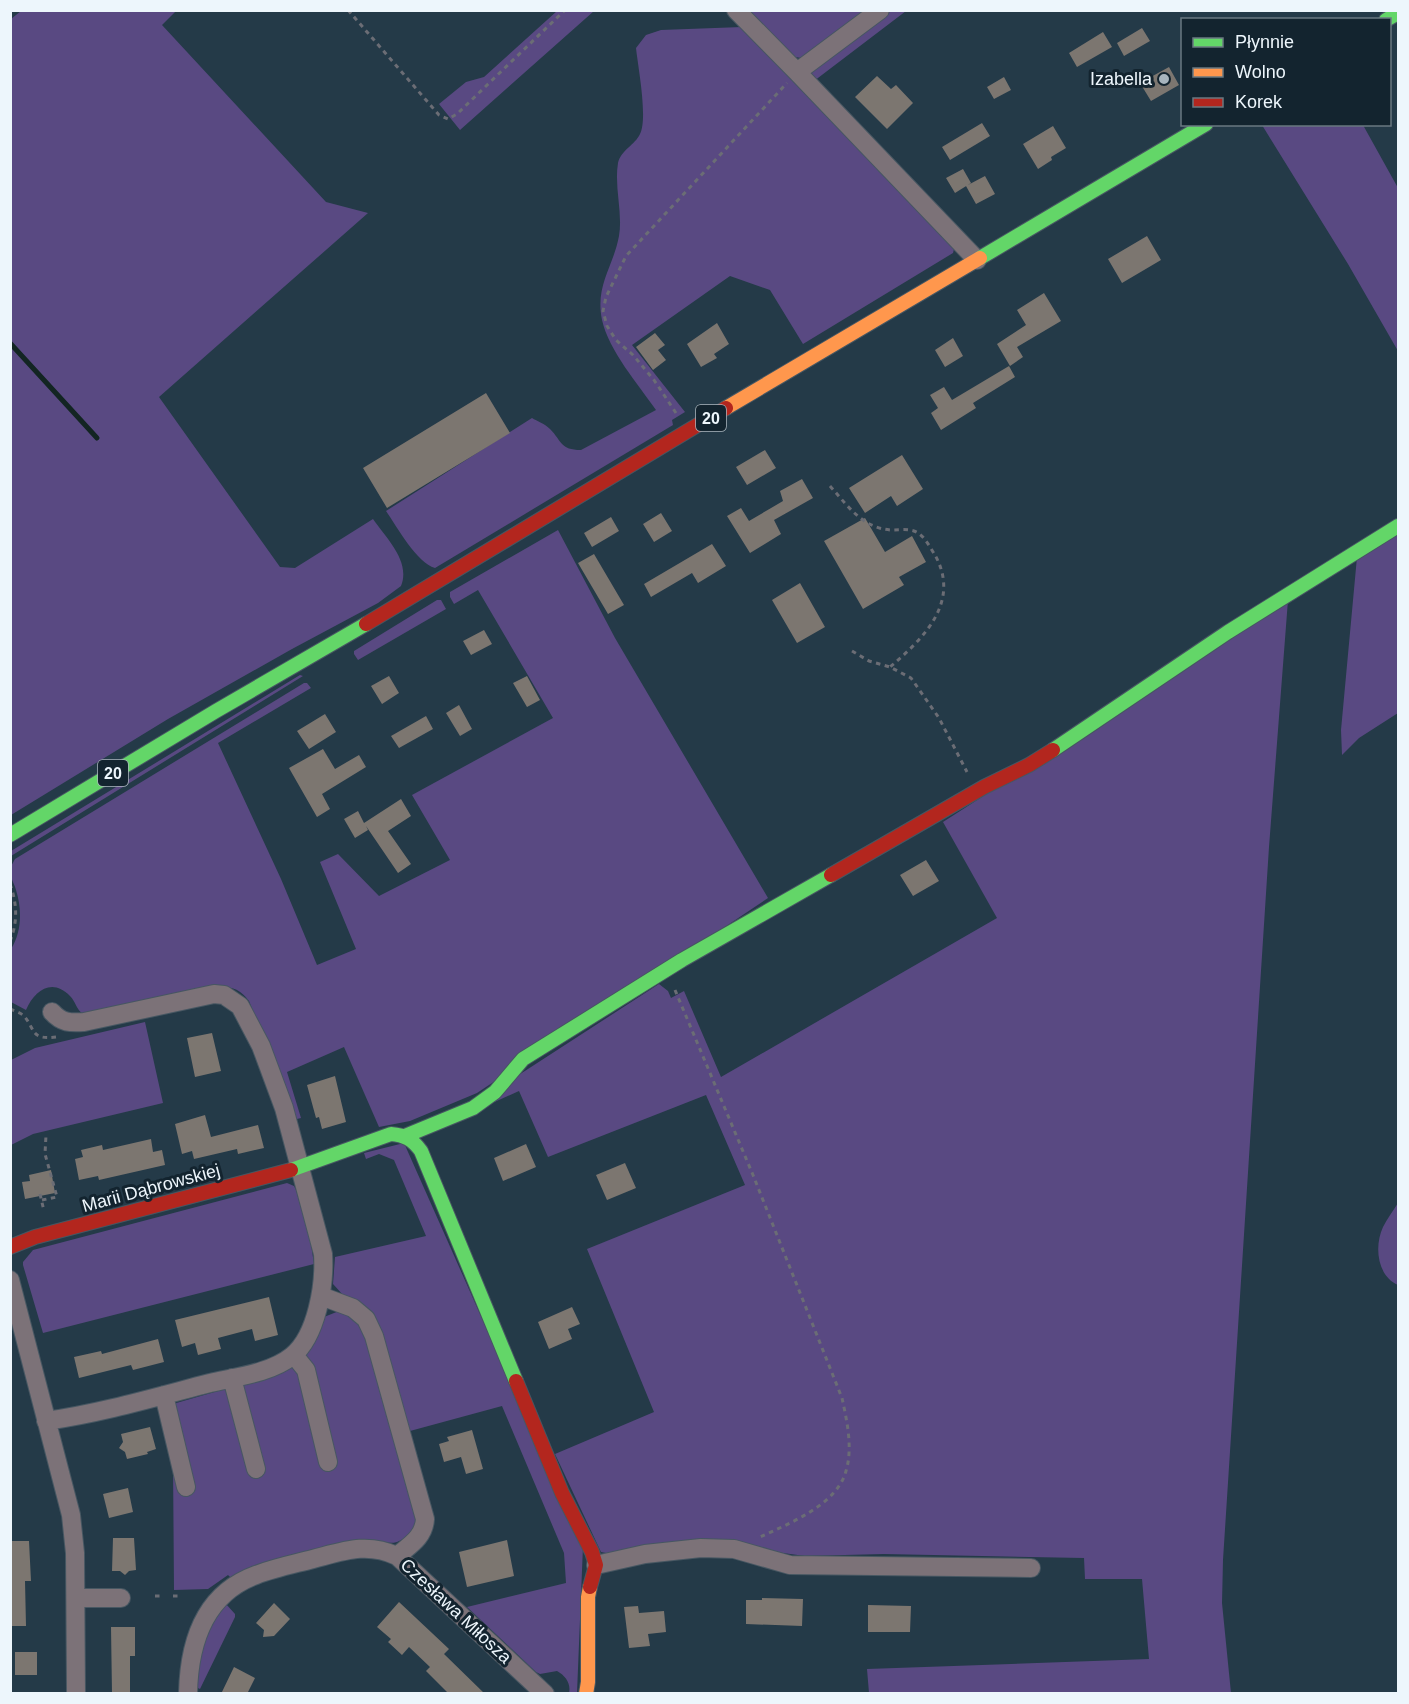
<svg xmlns="http://www.w3.org/2000/svg" width="1409" height="1704" font-family="Arial,sans-serif">
<style>
.green{fill:#594982}
.lines{fill:none;stroke-linecap:round;stroke-linejoin:round}
.stream{stroke:#132523;stroke-width:5}
.building{fill:#7c7670}
.street-casing{stroke:#475762;stroke-width:20}
.fast-casing{stroke:#475762;stroke-width:16}
.slow-casing{stroke:#475762;stroke-width:16}
.jam-casing{stroke:#475762;stroke-width:16}
.path{stroke:#6b6d75;stroke-width:3;stroke-dasharray:4.5 4.5;stroke-linecap:butt}
.street{stroke:#7c7278;stroke-width:18}
.fast{stroke:#63d668;stroke-width:14}
.slow{stroke:#ff974d;stroke-width:14}
.jam{stroke:#b3261e;stroke-width:14}
.poi-dot{fill:#a7b4bd;stroke:#13242f;stroke-width:2}
.labels{text-anchor:middle;stroke-width:6;stroke-linejoin:round;paint-order:stroke}
.shield{fill:#13242f;stroke:#acb7be;stroke-width:1.5}
.shield-label{font-size:16px;font-weight:bold;fill:#edf6fc}
.poi-label{font-size:18px;fill:#edf6fc;stroke:#13242f;text-anchor:end}
.street-label{font-size:18px;fill:#edf6fc;stroke:#13242f}
</style>
<rect width="100%" height="100%" fill="#243a48"/>
<path class="green" d="M21 11H176L162 25 326 202 368 213 159 397 280 567 295 568 373 519C386 538 411 561 401 586L378 603 292 649 168 719 11 815V19Z
M557 11H594L460 130 439 104 466 82 484 77Z
M746 11H867L802 58 794 57Z
M889 11H906L814 81 810 72Z
M742 27 954 249 953 253 803 344 770 290 730 276 632 345 685 412 672 420 673 425 435 568C417 563 397 527 386 511L532 418C537 421 545 424 550 429 562 441 560 450 581 450L656 410C638 384 609 351 602 320 595 285 613 268 619 236 623 213 614 187 618 163 621 150 635 145 640 134 648 118 638 67 636 48L646 35 661 30Z
M1262 125H1363L1398 188V351L1348 264Z
M558 530 615 638 768 898 477 1093 410 1121 379 1127 344 1047 287 1072 301 1118 297 1119 249 1001C240 989 231 986 216 987L83 1014C76 1009 76 1002 70 996 52 977 34 991 26 1010L11 1002V949C22 932 22 909 16 890 14 882 8 875 11 867 11 866 15 859 15 859L304 683H307L311 688 218 743 281 879 317 965 356 949 320 862 338 854 379 896 450 860 412 795 553 718 478 590 454 604 450 597V592Z
M1398 532V713L1359 738 1342 755 1341 730 1357 557Z
M437 600H441L446 609 358 660 354 654V651Z
M1288 600 1269 847 1223 1560 1222 1603 1231 1693H869L867 1669 1149 1659 1142 1579H1085L1084 1558 884 1554 805 1556 768 1551 611 1554 601 1552 555 1454 654 1412 587 1249 745 1185 706 1095 548 1157 519 1091 490 1104 511 1080 659 984 668 991 671 998 684 991 721 1077 997 918 943 822Z
M300 675 303 676 11 856V851Z
M145 1022 163 1103 33 1134 11 1145V1060L35 1048Z
M404 1143 583 1546 577 1693H569C571 1684 566 1676 557 1671L540 1674 536 1672 467 1607 566 1583 564 1553 502 1406 410 1431 375 1319 359 1301 343 1295 333 1284 335 1257 426 1236 394 1160 379 1154 366 1159 364 1153Z
M287 1183 294 1186 296 1190 311 1244 314 1264 43 1333 23 1265V1262L33 1250Z
M1398 1203V1285C1377 1276 1374 1246 1383 1227 1387 1219 1393 1211 1398 1203Z
M339 1311 347 1312 367 1333 417 1519C414 1529 408 1538 397 1542 387 1545 375 1539 365 1540 319 1545 275 1563 232 1579L228 1575 208 1589 174 1590 173 1462 159 1408 284 1372C297 1365 309 1355 315 1340 317 1332 319 1324 324 1317Z
M226 1604 235 1614V1617L200 1689 196 1687C200 1653 204 1632 226 1604Z"/>
<g class="lines">
<path class="stream" d="M10 343 97 438"/>
</g>
<path class="building" d="M1142 28 1150 41 1124 56 1117 43Z
M1103 32 1112 47 1077 67 1069 53Z
M1169 67 1179 85 1151 101 1140 83Z
M877 76 891 89 896 85 913 103 887 129 855 97Z
M1004 77 1011 90 994 99 987 87Z
M982 123 990 136 950 160 942 147Z
M1053 126 1066 148 1051 157 1052 160 1038 169 1023 144Z
M963 169 971 183 955 193 946 178Z
M985 176 995 194 976 204 966 186Z
M1147 236 1161 260 1122 283 1108 259Z
M1044 293 1061 321 1017 347 1023 357 1010 366 997 344 1026 325 1017 310Z
M717 323 729 344 714 354 717 358 701 367 687 344Z
M655 333 665 345 658 350 666 360 653 370 636 347Z
M953 338 963 356 945 367 935 350Z
M1009 366 1015 377 973 403 976 408 941 430 931 413 938 408 930 395 944 387 952 400Z
M486 393 510 433 387 508 363 468Z
M765 450 776 468 747 485 736 467Z
M902 455 923 489 897 506 891 496 865 513 849 488Z
M802 479 813 498 774 520 781 534 750 553 727 516 741 508 749 521 783 501 780 491Z
M661 513 672 531 654 542 643 524Z
M611 517 619 531 592 547 584 533Z
M865 518 885 552 912 536 926 562 899 577 904 585 863 609 824 541Z
M712 544 726 566 698 583 692 573 651 597 644 584Z
M594 554 624 605 608 614 578 563Z
M800 583 825 627 797 643 772 600Z
M484 630 492 644 471 655 463 641Z
M389 676 399 693 382 704 371 686Z
M527 676 540 700 527 707 513 683Z
M459 705 472 729 460 736 446 713Z
M325 714 336 732 309 749 297 731Z
M426 716 433 729 399 748 391 736Z
M323 749 335 769 359 755 366 767 322 794 330 809 317 817 289 768Z
M401 799 411 816 388 831 411 864 398 873 366 826 368 830 355 838 344 819 358 811 364 823Z
M926 860 939 881 913 896 900 875Z
M212 1033 221 1071 195 1077 187 1038Z
M335 1076 346 1122 322 1129 319 1117 316 1118 307 1085Z
M205 1115 211 1137 258 1125 264 1148 238 1154 237 1149 194 1159 192 1151 182 1154 175 1124Z
M151 1139 153 1152 162 1150 165 1165 99 1180 98 1176 79 1180 75 1159 83 1157 81 1150 102 1145 103 1150Z
M526 1144 536 1167 503 1181 494 1158Z
M625 1163 636 1188 607 1200 596 1175Z
M51 1170 55 1193 25 1199 22 1182 30 1181 29 1175Z
M269 1297 278 1335 255 1341 252 1329 218 1338 221 1349 198 1355 195 1343 182 1347 175 1320Z
M572 1307 580 1324 568 1329 572 1339 549 1349 538 1322Z
M158 1339 164 1362 133 1370 131 1365 79 1378 74 1357 101 1351 102 1354Z
M150 1427 156 1449 147 1452 148 1454 127 1459 125 1452 119 1448 123 1442 121 1434Z
M472 1430 483 1469 466 1474 461 1457 444 1462 439 1444 449 1441 447 1437Z
M128 1488 133 1512 109 1518 103 1494Z
M113 1538H134L136 1570 129 1571 125 1575 120 1571H112Z
M507 1540 514 1576 467 1587 459 1552Z
M10 1541H29L31 1581H25L26 1626H10Z
M762 1598 803 1599 802 1626 746 1624V1600H762Z
M399 1602 449 1649 444 1654 485 1694H449L426 1671 430 1667 409 1647 402 1655 388 1642 391 1639 377 1627Z
M274 1603 290 1619 274 1636 263 1637 264 1630 256 1623Z
M868 1605 911 1606 910 1632H868Z
M638 1606 639 1613 664 1611 666 1632 648 1634 650 1646 629 1648 624 1607Z
M111 1627H135V1656H130V1694H112Z
M15 1652H37V1675H15Z
M234 1667 255 1678 247 1694H221Z"/>
<g class="lines">
<defs>
<path id="street" d="M736 10 797 72 977 260
M797 72 880 10
M10 1280 71 1515 75 1553 76 1694
M321 1296 353 1308 366 1319 374 1336 425 1519C424 1537 410 1545 397 1556
M294 1355 306 1370 328 1462
M232 1378 256 1469
M164 1395 186 1487
M46 1421C102 1413 156 1397 210 1383 236 1377 271 1373 292 1356 317 1336 325 1284 323 1254L284 1108 261 1046 240 1006 224 995 214 994 84 1022C70 1023 62 1023 52 1012
M596 1565 645 1554 701 1548 734 1549 790 1565 1031 1568
M76 1598H121
M188 1694C189 1643 204 1594 256 1575 274 1568 294 1564 313 1559 344 1551 367 1542 397 1556L545 1694"/>
<path id="fast" d="M1386 20 1398 13
M980 258 1206 124
M1053 750 1228 632 1398 526
M10 835 216 711 366 624
M405 1136 473 1108 495 1092 523 1059 682 960 831 875
M291 1170 391 1134C405 1135 413 1140 421 1151L516 1381"/>
<path id="slow" d="M726 408 980 258
M586 1694 588 1682V1597L590 1587"/>
<path id="jam" d="M366 624 726 408
M831 875 984 787 1029 765 1053 750
M10 1247 35 1237 291 1170
M516 1381 562 1493 592 1552 596 1565 590 1587"/>
</defs>
<use href="#street" class="street-casing"/>
<use href="#fast" class="fast-casing"/>
<use href="#slow" class="slow-casing"/>
<use href="#jam" class="jam-casing"/>
<path class="path" d="M348 10 439 115 448 119 457 114 565 10
M676 413 654 380 633 355 616 340 607 326 603 311 606 297 626 256 787 83
M830 486C848 506 862 528 891 530 900 530 911 528 918 533 925 537 931 549 935 555 961 602 924 638 890 667
M852 651 869 661 890 667 911 678 939 718 967 772
M10 884C17 903 18 922 10 941
M675 990 753 1175 842 1398C847 1421 853 1448 846 1471 837 1505 788 1524 760 1537
M10 1009C15 1011 21 1013 24 1016 36 1030 30 1040 56 1037
M40 1194 44 1211
M42 1200 57 1197 45 1154 46 1135
M155 1596H161
M173 1596H180"/>
<use href="#street" class="street"/>
<use href="#fast" class="fast"/>
<use href="#slow" class="slow"/>
<use href="#jam" class="jam"/>
</g>
<circle class="poi-dot" cx="1164" cy="79" r="6"/>
<g class="labels">
<g class="shield">
<rect x="696" y="405" width="30" height="26" rx="4.5"/>
<rect x="98" y="760" width="30" height="26" rx="4.5"/>
</g>
<g class="shield-label">
<text x="711" y="424">20</text>
<text x="113" y="779">20</text>
</g>
<g class="poi-label">
<text x="1152" y="85">Izabella</text>
</g>
<g class="street-label">
<text transform="translate(151 1188) rotate(-15)" y="6">Marii Dąbrowskiej</text>
<text transform="translate(456 1611) rotate(43)" y="6">Czesława Miłosza</text>
</g>
</g>
<rect width="1409" height="1704" fill="none" stroke="#edf6fc" stroke-width="24"/>
<rect x="1181" y="18" width="210" height="108" fill="#13242f" stroke="#6a7881" stroke-width="1.5"/>
<rect x="1193" y="38" width="30" height="9" fill="#63d668" stroke="#6a7881" stroke-width="1.5"/>
<text x="1235" y="48" font-size="18" fill="#edf6fc">Płynnie</text>
<rect x="1193" y="68" width="30" height="9" fill="#ff974d" stroke="#6a7881" stroke-width="1.5"/>
<text x="1235" y="78" font-size="18" fill="#edf6fc">Wolno</text>
<rect x="1193" y="98" width="30" height="9" fill="#b3261e" stroke="#6a7881" stroke-width="1.5"/>
<text x="1235" y="108" font-size="18" fill="#edf6fc">Korek</text>
</svg>
